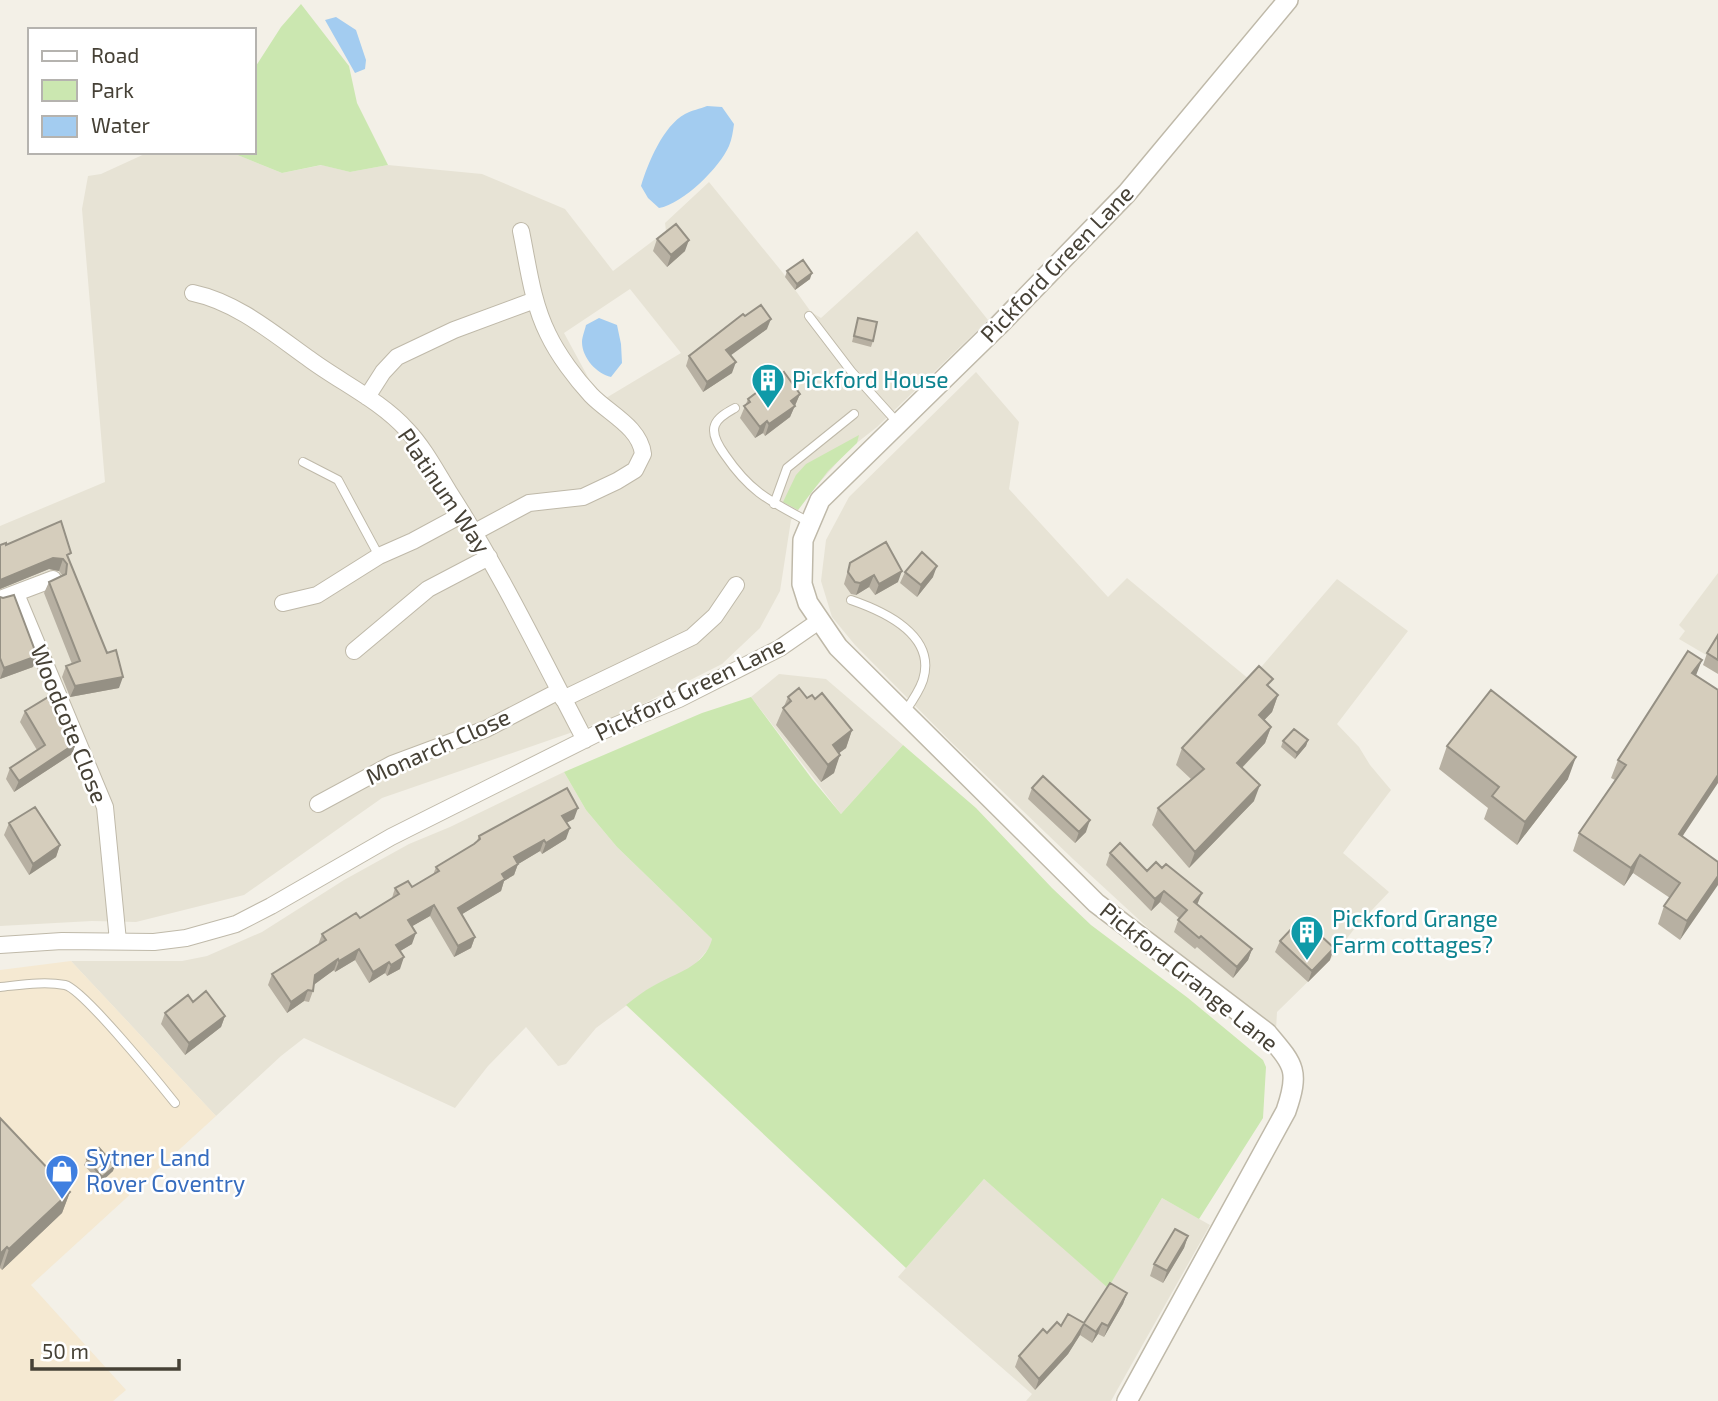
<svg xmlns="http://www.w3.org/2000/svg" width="1718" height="1401" font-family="'Exo 2',sans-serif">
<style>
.residential{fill:#e7e3d5;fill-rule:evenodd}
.commercial{fill:#f5e9d2}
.green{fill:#cbe7b0}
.water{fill:#a3ccf0}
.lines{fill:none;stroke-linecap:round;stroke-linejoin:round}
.service-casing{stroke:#bfb9a9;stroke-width:10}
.minor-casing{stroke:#bfb9a9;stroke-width:18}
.tertiary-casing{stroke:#bfb9a9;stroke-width:22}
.service{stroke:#fff;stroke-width:8}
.minor{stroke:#fff;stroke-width:16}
.tertiary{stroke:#fff;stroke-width:19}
.wall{fill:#b7b0a2}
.shaded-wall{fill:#959084}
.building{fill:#d5cdbc;stroke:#959084;stroke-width:2}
.labels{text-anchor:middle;stroke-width:5;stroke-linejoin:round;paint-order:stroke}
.street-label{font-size:23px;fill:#464136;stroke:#fff}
.culture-label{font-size:23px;fill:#0d838f;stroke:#fff;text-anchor:start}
.shop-label{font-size:23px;fill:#366cbe;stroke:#fff;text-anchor:start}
</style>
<rect width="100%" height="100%" fill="#f3f0e7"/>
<path class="residential" d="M149 152H235V154L282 173 322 165 350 172 388 165 482 174 565 209 613 271 666 231 665 223 709 182 783 273 811 312 821 318 917 231 988 320 877 427 849 449 812 491 791 520 780 591 760 628 722 664 619 716 382 798 244 895 136 922 92 921 0 926V526L105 482 82 209 88 176 101 174ZM630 289 681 353 601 401 564 333Z
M976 372 1019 422 1009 489 1108 597 1127 578 1250 680 1337 579 1408 631 1337 724 1359 747 1370 765 1391 790 1343 853 1389 892 1355 928 1330 960 1277 1012 1276 1030 1238 998 1161 940 1073 859 951 742 855 645 832 617 821 581 826 540 849 497Z
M1718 573V637L1708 656 1679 639 1685 631 1679 625Z
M779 674 826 679 903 745 841 814 751 697Z
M564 772 586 810 617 847 712 939 711 946 692 968 653 986 596 1028 566 1064 558 1066 526 1027 488 1066 455 1108 304 1038 281 1056 216 1116 71 961H182L207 956 262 932 344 880 409 844 450 827Z
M984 1179 1108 1287 1162 1198 1210 1225 1111 1401H1026L1032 1394 898 1277Z"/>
<path class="commercial" d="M71 961 216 1116 31 1285 126 1390 113 1401H0V970Z"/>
<path class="green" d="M301 4 349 66 357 103 388 165 350 172 321 165 282 173 235 154V152H254V69L281 27Z
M859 435 857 443 828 471 798 510 783 502 796 475 806 464Z
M751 697 812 779 841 814 903 745 976 808 1052 888 1091 925 1188 998 1263 1060 1266 1067 1263 1118 1199 1219 1162 1198 1108 1288 984 1179 906 1268 626 1005C635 998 644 991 653 986 675 973 705 967 712 939L617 847 586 810 564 772 702 713Z"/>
<path class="water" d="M336 17 356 30 366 60 365 69 355 73 325 20Z
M707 106 722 107 734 124C733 131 732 139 729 146 720 167 683 204 659 208L648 198 641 186C648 163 663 126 685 114 692 110 700 109 707 106Z
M599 318 617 325 621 344 622 363 611 377C597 374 582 358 582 342 582 337 585 330 586 325Z"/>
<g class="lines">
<defs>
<path id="service" d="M809 316 851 371 897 422
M735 408C728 412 718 417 715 425 711 435 720 448 725 455 751 493 770 501 809 522
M303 462 338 480 379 556
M774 504 787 468 854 414
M851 600C883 611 937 635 923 680 919 692 911 703 904 713
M0 987C20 985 44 981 65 985 83 989 159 1083 175 1103"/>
<path id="minor" d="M193 293C236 302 273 333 308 358 340 382 380 400 407 430 424 448 436 471 449 492 500 571 541 656 585 740
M367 397 383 372 397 357 454 330 535 300
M475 532 529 503 583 497 617 481 635 470 643 454C640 427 608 413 591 395 576 379 558 355 548 334 532 302 528 265 521 231
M16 594 105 807 118 941
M0 599 53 579
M283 603 317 595 379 556 413 541 463 514
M354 651 428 589 489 557
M563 699 692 637 715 616 736 585
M318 804 392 764 486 729 559 691
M0 945 62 941 154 942 186 938 236 924 271 906 391 837 600 732 679 699 780 648 819 621"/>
<path id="tertiary" d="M1127 1401 1286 1111C1300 1070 1294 1065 1267 1033L1096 903 838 647 808 603 802 584 803 540 820 500 998 326 1127 193 1288 0"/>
</defs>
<use href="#service" class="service-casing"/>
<use href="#minor" class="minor-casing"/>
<use href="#tertiary" class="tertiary-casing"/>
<use href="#service" class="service"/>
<use href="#minor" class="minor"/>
<use href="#tertiary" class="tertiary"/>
</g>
<path class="wall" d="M657 239 685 251 667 267 653 251Z
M787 271 810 279 795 290 785 277Z
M745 316 767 329 730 355 732 373 703 392 686 366 689 356Z
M858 318 873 341 871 347 852 342Z
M800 394 790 417 765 436 763 433 755 438 740 418 748 399Z
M0 545H6L69 559 119 688 70 697 62 677 66 666 72 664 44 593 49 582 62 575 59 571 49 569 0 589Z
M850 563 898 582 875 595 869 587 856 595 851 594 844 584Z
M905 572 933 577 917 597 900 583Z
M0 597 33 667 0 679Z
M1718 635V674L1703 665 1707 653Z
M1696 676 1683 837 1718 862 1680 940 1658 924 1664 906 1670 898 1633 873 1624 886 1573 851 1579 833 1615 780 1611 778 1618 760Z
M1270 688 1278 695 1272 712 1264 720 1271 727 1265 743 1242 768 1254 801 1189 868 1152 825 1158 808 1191 779 1176 765 1182 748Z
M788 697 815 699 852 730 846 748 839 753 834 773 821 782 776 725Z
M25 711 76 743 72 754 14 792 6 779 10 768 37 750 20 722Z
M1308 740 1306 746 1295 759 1281 747 1283 741Z
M1447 746 1568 779 1517 845 1484 819 1488 808 1439 769Z
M1032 788 1086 832 1075 843 1028 799Z
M574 819 566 823V839L542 854 540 851 518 864 514 875 504 881 501 891 462 914 475 937 471 948 454 957 430 916 412 926V944L400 951V969L387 976 385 973 369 983 355 960 335 972 334 970 314 984 313 991 309 1002 304 1001 287 1013 268 985 272 974 318 945 322 934 360 918 392 898 395 888 412 887 433 875 436 867 476 843 479 836Z
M9 823 60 845 56 857 29 875 4 835Z
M1110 853 1147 871 1197 905 1252 949 1248 960 1233 978 1197 947 1195 949 1174 932 1179 918 1160 902 1151 911 1106 865Z
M1280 941 1330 960 1308 982 1275 952Z
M193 1002 225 1016 221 1027 185 1055 161 1024 165 1013Z
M0 1118 70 1192 62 1213 2 1270 0 1268Z
M87 1159 113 1171 100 1183 84 1165Z
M1188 1236 1184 1248 1163 1283 1150 1276 1154 1264Z
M1127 1293 1123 1304 1104 1337 1098 1334 1092 1343 1080 1335 1068 1354 1035 1390 1015 1367 1019 1356 1047 1333 1084 1323Z"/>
<path class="shaded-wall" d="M689 240 685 251 667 267 671 255Z
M812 273 810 279 795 290 797 284Z
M771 319 767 329 723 361 726 350Z
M736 362 732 373 703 392 707 382Z
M800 394 790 417 765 436 769 424 791 401Z
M767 421 763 433 755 438 760 427Z
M53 558 63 559 59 571 49 569 0 589V580Z
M937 566 933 577 917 597 921 585Z
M902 571 898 582 875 595 879 584Z
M874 575 869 587 856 595 860 583Z
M37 656 33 667 0 679 4 668Z
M1702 660 1695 678 1692 673Z
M123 677 119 688 70 697 75 686Z
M1278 695 1272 712 1253 732 1259 715Z
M1271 727 1265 743 1231 779 1237 763Z
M852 730 846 748 826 763 833 745Z
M1308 740 1306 746 1295 759 1297 753Z
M76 743 72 754 14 792 19 781Z
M840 755 834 773 821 782 828 765Z
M1576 757 1568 779 1517 845 1525 822Z
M1718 775V783L1672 852 1679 834Z
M1260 785 1254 801 1189 868 1195 852Z
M578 808 574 819 558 827 562 816Z
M1090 820 1086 832 1075 843 1079 832Z
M570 828 566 839 542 854 546 843Z
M544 840 540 851 510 869 514 857Z
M60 845 56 857 29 875 33 864Z
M1640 855 1633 873 1624 886 1631 868Z
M518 864 514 875 504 881 501 891 454 919 458 908 502 874Z
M1718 876V885L1680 940 1687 921Z
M1164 891 1160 902 1151 911 1155 899Z
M1202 893 1197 905 1194 902Z
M434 905 430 916 404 931 408 920Z
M416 933 412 944 392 956 396 945Z
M475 937 471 948 454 957 458 946Z
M1334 948 1330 960 1308 982 1312 971Z
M359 949 355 960 335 972 339 961Z
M1252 949 1248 960 1233 978 1237 967Z
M404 957 400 969 387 976 391 965Z
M338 959 334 970 311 987 315 975Z
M389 962 385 973 369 983 373 972Z
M308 990 304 1001 287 1013 291 1002Z
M225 1016 221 1027 185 1055 189 1043Z
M115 1166 113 1171 100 1183 102 1177Z
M70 1192 62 1213 2 1270 9 1249Z
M1188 1236 1184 1248 1163 1283 1167 1271Z
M7 1247 0 1267V1254Z
M1127 1293 1123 1304 1104 1337 1108 1326Z
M1102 1323 1098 1334 1092 1343 1096 1332Z
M1084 1324 1080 1335 1068 1354 1035 1390 1039 1379Z"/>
<path class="building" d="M676 224 689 240 671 255 657 239Z
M803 260 812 273 797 284 787 271Z
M761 305 771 319 726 350 736 362 707 382 689 356 743 314 745 316Z
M858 318 877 322 873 341 854 336Z
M784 372 800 394 791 401 795 406 769 424 767 421 760 427 744 406 750 402 748 399Z
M61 521 71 553 67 555 107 653 116 650 123 677 75 686 66 666 80 661 49 582 66 574 67 564 63 559 53 558 0 580V545L6 543V545Z
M886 542 902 571 879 584 874 575 860 583 855 582 848 572 850 563Z
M922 552 937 566 921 585 905 572Z
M14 595 37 656 4 668 0 658V597L3 598Z
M1718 635V660L1707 653Z
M1688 651 1702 660 1692 673 1718 690V775L1679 834 1718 862V876L1687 921 1664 906 1680 883 1640 855 1631 868 1579 833 1626 765 1618 760Z
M1259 666 1273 679 1267 685 1278 695 1259 715 1271 727 1237 763 1260 785 1195 852 1158 808 1204 769 1182 748Z
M799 688 807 698 812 695 815 699 822 693 852 730 833 745 840 755 828 765 783 708 791 701 788 697Z
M1491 690 1576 757 1525 822 1492 796 1499 787 1447 746Z
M50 696 76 743 19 781 10 768 45 745 25 711Z
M1294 729 1308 740 1297 753 1283 741Z
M1043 776 1090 820 1079 832 1032 788Z
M567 788 578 808 562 816 570 828 546 843 544 840 514 857 518 864 502 874 505 879 458 908 475 937 458 946 434 905 408 920 416 933 396 945 404 957 391 965 389 962 373 972 359 949 339 961 338 959 315 975 313 991 308 990 291 1002 272 974 326 940 322 934 356 913 360 918 399 894 395 888 408 881 412 887 439 871 436 867 474 844 480 839 479 836Z
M35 807 60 845 33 864 9 823Z
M1120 843 1147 871 1156 862 1162 868 1166 864 1202 893 1194 902 1252 949 1237 967 1201 936 1199 938 1178 920 1187 910 1164 891 1155 899 1110 853Z
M1297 923 1316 941 1321 936 1334 948 1312 971 1280 941Z
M206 991 225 1016 189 1043 165 1013 188 995 193 1002Z
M0 1118 70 1192 9 1249 7 1247 0 1254Z
M99 1148 115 1166 102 1177 87 1159Z
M1175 1229 1188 1236 1167 1271 1154 1264Z
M1110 1283 1127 1293 1108 1326 1102 1323 1096 1332 1084 1324 1072 1343 1039 1379 1019 1356 1043 1329 1047 1333 1057 1322 1061 1326 1068 1314 1084 1323Z"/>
<defs>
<symbol id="building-pin" viewBox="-11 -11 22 30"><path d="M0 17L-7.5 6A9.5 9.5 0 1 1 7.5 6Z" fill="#0f9aa8" stroke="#fff"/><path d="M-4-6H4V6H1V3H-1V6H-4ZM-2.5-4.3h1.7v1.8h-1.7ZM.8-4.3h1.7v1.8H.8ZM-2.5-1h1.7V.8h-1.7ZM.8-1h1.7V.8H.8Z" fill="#fff"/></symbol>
<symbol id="shop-pin" viewBox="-11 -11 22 30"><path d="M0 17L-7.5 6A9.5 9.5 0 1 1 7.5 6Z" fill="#3f7fe0" stroke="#fff"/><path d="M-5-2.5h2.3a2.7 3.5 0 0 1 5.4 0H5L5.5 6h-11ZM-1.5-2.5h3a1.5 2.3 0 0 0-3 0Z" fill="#fff"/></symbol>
</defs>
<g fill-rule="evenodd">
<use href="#building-pin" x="749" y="361" width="38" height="52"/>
<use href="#building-pin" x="1288" y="913" width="38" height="52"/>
<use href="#shop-pin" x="43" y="1152" width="38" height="52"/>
</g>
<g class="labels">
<g class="street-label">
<text transform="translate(1057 264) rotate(-46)" y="8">Pickford Green Lane</text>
<text transform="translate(444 491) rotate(56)" y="8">Platinum Way</text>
<text transform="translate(690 689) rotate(-26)" y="8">Pickford Green Lane</text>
<text transform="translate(69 724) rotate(68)" y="8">Woodcote Close</text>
<text transform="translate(438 747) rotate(-24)" y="8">Monarch Close</text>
<text transform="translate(1189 977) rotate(39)" y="8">Pickford Grange Lane</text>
</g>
<g class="culture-label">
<text x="792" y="388">Pickford House</text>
<text x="1332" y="927">Pickford Grange<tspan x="1332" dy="26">Farm cottages?</tspan></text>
</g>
<g class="shop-label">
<text x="86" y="1166">Sytner Land<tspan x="86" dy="26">Rover Coventry</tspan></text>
</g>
</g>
<rect x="28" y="28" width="228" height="126" fill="#ffffff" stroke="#b5b3af" stroke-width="2"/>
<rect x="42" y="51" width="35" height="10" fill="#ffffff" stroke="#b5b3af" stroke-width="2"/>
<text x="91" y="63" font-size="21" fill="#464136">Road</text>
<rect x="42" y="80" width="35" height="21" fill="#cbe7b0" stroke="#b5b3af" stroke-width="2"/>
<text x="91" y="98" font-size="21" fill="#464136">Park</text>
<rect x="42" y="116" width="35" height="21" fill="#a3ccf0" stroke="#b5b3af" stroke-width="2"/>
<text x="91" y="133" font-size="21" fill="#464136">Water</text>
<path d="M32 1359v10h147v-10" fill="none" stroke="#464136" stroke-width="3.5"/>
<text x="42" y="1359" font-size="21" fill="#464136" stroke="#ffffff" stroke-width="5" paint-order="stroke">50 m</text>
</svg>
